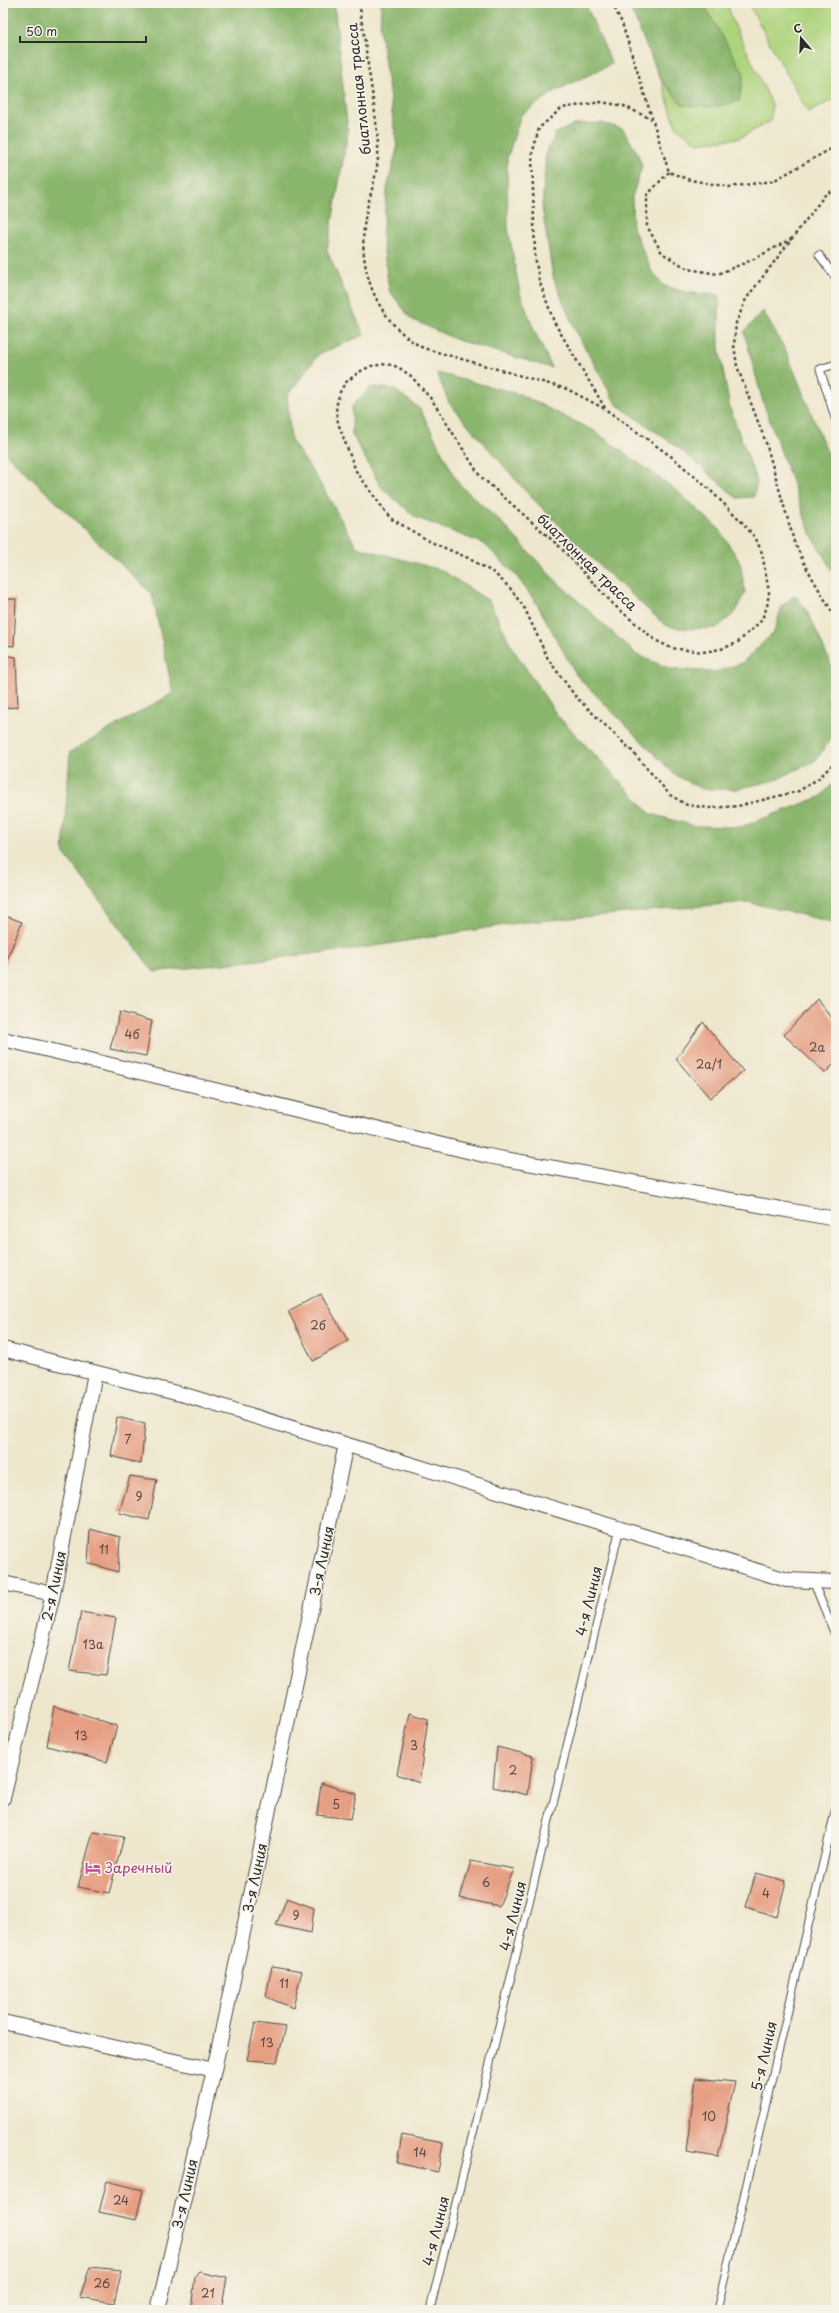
<svg xmlns="http://www.w3.org/2000/svg" width="839" height="2313" font-family="'Playpen Sans',sans-serif">
<style>
.green{fill:#add37d;stroke:#6c7f54}
.forest{fill:#8ab56c;stroke:#5a704c}
.building{fill:#e69f83}
.lines{fill:none;stroke-linecap:round;stroke-linejoin:round}
.lane-casing{stroke:#484743;stroke-width:9}
.street-casing{stroke:#484743;stroke-width:16}
.path{stroke:#484743;stroke-width:2.5;stroke-dasharray:3 3;stroke-linecap:butt}
.lane{stroke:#fff;stroke-width:7}
.street{stroke:#fff;stroke-width:14}
.labels{text-anchor:middle;stroke-width:3;stroke-linejoin:round;paint-order:stroke}
.number-label{font-size:12px;fill:#5a4841}
.street-label{font-size:14px;fill:#2b2b2b;stroke:#f7f3e8}
.hotel-label{font-size:14px;fill:#b23c85;stroke:#f7f3e8;text-anchor:start}
</style>
<rect width="100%" height="100%" fill="#f7f3e8"/>
<filter id="ink" filterUnits="userSpaceOnUse"><feTurbulence type="fractalNoise" baseFrequency=".025" numOctaves="2"/><feDisplacementMap in="SourceGraphic" scale="8" xChannelSelector="R" yChannelSelector="G"/><feConvolveMatrix kernelMatrix="1 2 1 2 8 2 1 2 1" color-interpolation-filters="sRGB"/></filter>
<filter id="wash" filterUnits="userSpaceOnUse"><feTurbulence type="fractalNoise" baseFrequency=".012" numOctaves="4" result="noise"/><feDisplacementMap in="SourceGraphic" scale="16" xChannelSelector="R" yChannelSelector="G"/><feGaussianBlur stdDeviation="0.9" result="paint"/><feColorMatrix in="noise" values="0 0 0 0 0 0 0 0 0 0 0 0 0 0 0 0 0 1.4 0 .05"/><feComposite in="paint" operator="in"/></filter>
<g filter="url(#wash)">
<rect width="100%" height="100%" fill="#eee7cd"/>
<path class="green" d="M703 3H728L731 17 772 104 771 121 740 138 698 143 676 127 661 80 683 105 721 36Z
M748 3H836V98L808 113Z"/>
<path class="forest" d="M3 3H334L348 132 327 251 364 335 319 354 287 396 291 440 319 481 357 547 441 570 489 601 513 649 557 715 651 814 695 826 741 827 820 797 836 780V923L747 902 517 923 363 948 154 972 63 852 70 752 173 693 152 594 3 451Z
M381 3H585L612 64 557 90 521 115 507 159 508 228 520 293 534 330 552 368 457 340 411 319 389 290 382 237 387 189 397 148 380 29Z
M628 3H703L744 74 739 101 714 107 683 105 661 80Z
M602 123 623 129 637 152 642 166 632 197 633 228 651 270 664 286 689 293 719 295V347L730 409 757 481 754 497 737 498 679 448 616 404 574 328 553 277 542 207 546 153 556 133 576 124Z
M763 311 786 351 836 474V578L810 532 763 402 744 332Z
M437 373 519 394 594 431 676 490 718 528 740 562 745 592 735 613 716 628 686 629 666 626 599 565 529 495 449 403Z
M371 387 394 389 420 409 458 483 503 524 551 576 637 655 671 669 715 672 742 663 774 632 782 606 795 595 809 614 835 674 836 723 832 738 816 760 776 780 737 789H702L675 775 577 676 537 604 515 574 484 544 415 517 381 487 352 435V406Z"/>
<g id="blocks">
<path class="building" d="M3 599H16L14 646 3 645Z
M3 655 16 657 18 707 3 708Z
M3 915 22 922 4 967H3Z
M817 999 836 1023V1062L825 1073 784 1035Z
M120 1012 152 1021 146 1056 110 1049Z
M703 1022 743 1071 710 1098 676 1059Z
M321 1294 348 1341 313 1361 288 1311Z
M117 1417 145 1424 141 1464 111 1456Z
M130 1476 157 1480 149 1520 119 1513Z
M90 1529 120 1537 118 1572 88 1563Z
M81 1612 116 1618 106 1675 69 1671Z
M54 1706 117 1726 107 1762 47 1746Z
M410 1713 428 1719 419 1783 397 1774Z
M497 1747 533 1756 528 1795 493 1787Z
M321 1783 356 1794 351 1819 317 1815Z
M93 1832 124 1837 109 1893 78 1887Z
M471 1861 514 1869 499 1906 460 1898Z
M756 1873 786 1881 777 1917 746 1907Z
M287 1898 314 1908 311 1933 276 1925Z
M272 1966 302 1971 293 2008 266 1997Z
M255 2023 286 2027 277 2062 247 2060Z
M696 2078 735 2082 718 2157 686 2152Z
M402 2135 443 2143 438 2172 397 2163Z
M107 2181 143 2190 136 2220 99 2212Z
M90 2267 122 2270 114 2303 80 2297Z
M199 2272 227 2278 221 2310H191L195 2277Z"/>
</g>
</g>
<g filter="url(#ink)">
<use href="#blocks" fill-opacity="0" stroke="#484743" stroke-width="1"/>
<g class="lines">
<defs>
<path id="lane" d="M819 255 836 278
M836 364 820 369 836 421
M813 1581 836 1637
M430 2310 620 1528
M717 2310 836 1808"/>
<path id="street" d="M3 1039 488 1156 836 1219
M3 1349 188 1396 787 1580 836 1582
M3 1583 53 1594
M3 1798 53 1594 95 1373
M3 2022 214 2070
M158 2310 214 2070 346 1444"/>
</defs>
<use href="#lane" class="lane-casing"/>
<use href="#street" class="street-casing"/>
<path class="path" d="M360 3C360 16 363 29 365 42 369 76 376 111 378 145 380 171 369 194 365 219 357 271 377 322 423 348L567 389 605 409 672 457 710 490 743 523 756 539 762 553 769 592 767 607 761 621 737 643 721 649 703 652 671 648 655 640 614 605 560 547 480 476 432 400 411 376 398 367 387 364 371 366 359 372 345 383 340 392 336 407 338 423 356 471 390 518 431 542 468 558 494 573 510 588 525 609 548 659 576 697 632 751 670 795 687 805 709 808 738 806 799 791 819 778 836 761
M612 3 622 23 669 172 690 180 729 187 773 181 836 146
M669 172 647 195V226L662 253 688 269 718 274 754 259 793 238
M836 188 825 195 746 299 736 323 734 345 737 366 766 443 794 541 806 567 836 619
M605 408 554 322 539 280 535 256 532 155 539 128 562 108 601 102 624 106 651 119"/>
<use href="#lane" class="lane"/>
<use href="#street" class="street"/>
</g>
</g>
<defs>
<symbol id="hotel-bare" viewBox="-9 -9 18 18"><path d="M-6-4.5h1.5V1H6V5H4.5V3h-9V5H-6ZM-4 0a1.8 1.8 0 1 1 3.6 0ZM.5 0V-2.5h3Q6-2.5 6 0Z" fill="#d1479c" stroke="#f7f3e8" stroke-width="2.5" paint-order="stroke"/></symbol>
</defs>
<g fill-rule="evenodd">
<use href="#hotel-bare" x="82" y="1857" width="22" height="22"/>
</g>
<g class="labels">
<g class="number-label">
<text x="132" y="1039">4б</text>
<text x="817" y="1052">2а</text>
<text x="709" y="1069">2а/1</text>
<text x="318" y="1330">2б</text>
<text x="128" y="1444">7</text>
<text x="139" y="1501">9</text>
<text x="104" y="1554">11</text>
<text x="93" y="1649">13а</text>
<text x="81" y="1740">13</text>
<text x="414" y="1750">3</text>
<text x="513" y="1775">2</text>
<text x="336" y="1809">5</text>
<text x="486" y="1887">6</text>
<text x="766" y="1898">4</text>
<text x="296" y="1920">9</text>
<text x="284" y="1988">11</text>
<text x="267" y="2047">13</text>
<text x="709" y="2121">10</text>
<text x="420" y="2157">14</text>
<text x="121" y="2205">24</text>
<text x="102" y="2288">26</text>
<text x="208" y="2298">21</text>
</g>
<g class="street-label">
<text transform="translate(359 89) rotate(-96)" y="5">биатлонная трасса</text>
<text transform="translate(587 562) rotate(44)" y="5">биатлонная трасса</text>
<text transform="translate(322 1561) rotate(-78)" y="5">3-я Линия</text>
<text transform="translate(54 1586) rotate(-78)" y="5">2-я Линия</text>
<text transform="translate(589 1601) rotate(-76)" y="5">4-я Линия</text>
<text transform="translate(255 1878) rotate(-78)" y="5">3-я Линия</text>
<text transform="translate(513 1916) rotate(-76)" y="5">4-я Линия</text>
<text transform="translate(764 2056) rotate(-77)" y="5">5-я Линия</text>
<text transform="translate(185 2194) rotate(-77)" y="5">3-я Линия</text>
<text transform="translate(436 2231) rotate(-76)" y="5">4-я Линия</text>
</g>
<g class="hotel-label">
<text x="105" y="1873">Заречный</text>
</g>
</g>
<rect width="839" height="2313" fill="none" stroke="#f7f3e8" stroke-width="16"/>
<g transform="translate(801 38) rotate(341)" stroke="#f7f3e8" stroke-width="3" paint-order="stroke">
<path d="M0-3L7 15L0 10L-7 15Z" fill="#2b2b2b"/>
<text y="-6" font-size="11" font-weight="bold" text-anchor="middle" fill="#2b2b2b">С</text>
</g>
<path d="M20 36v6h126v-6" fill="none" stroke="#2b2b2b" stroke-width="2"/>
<text x="26" y="36" font-size="12" fill="#2b2b2b" stroke="#f7f3e8" stroke-width="3" paint-order="stroke">50 m</text>
</svg>
